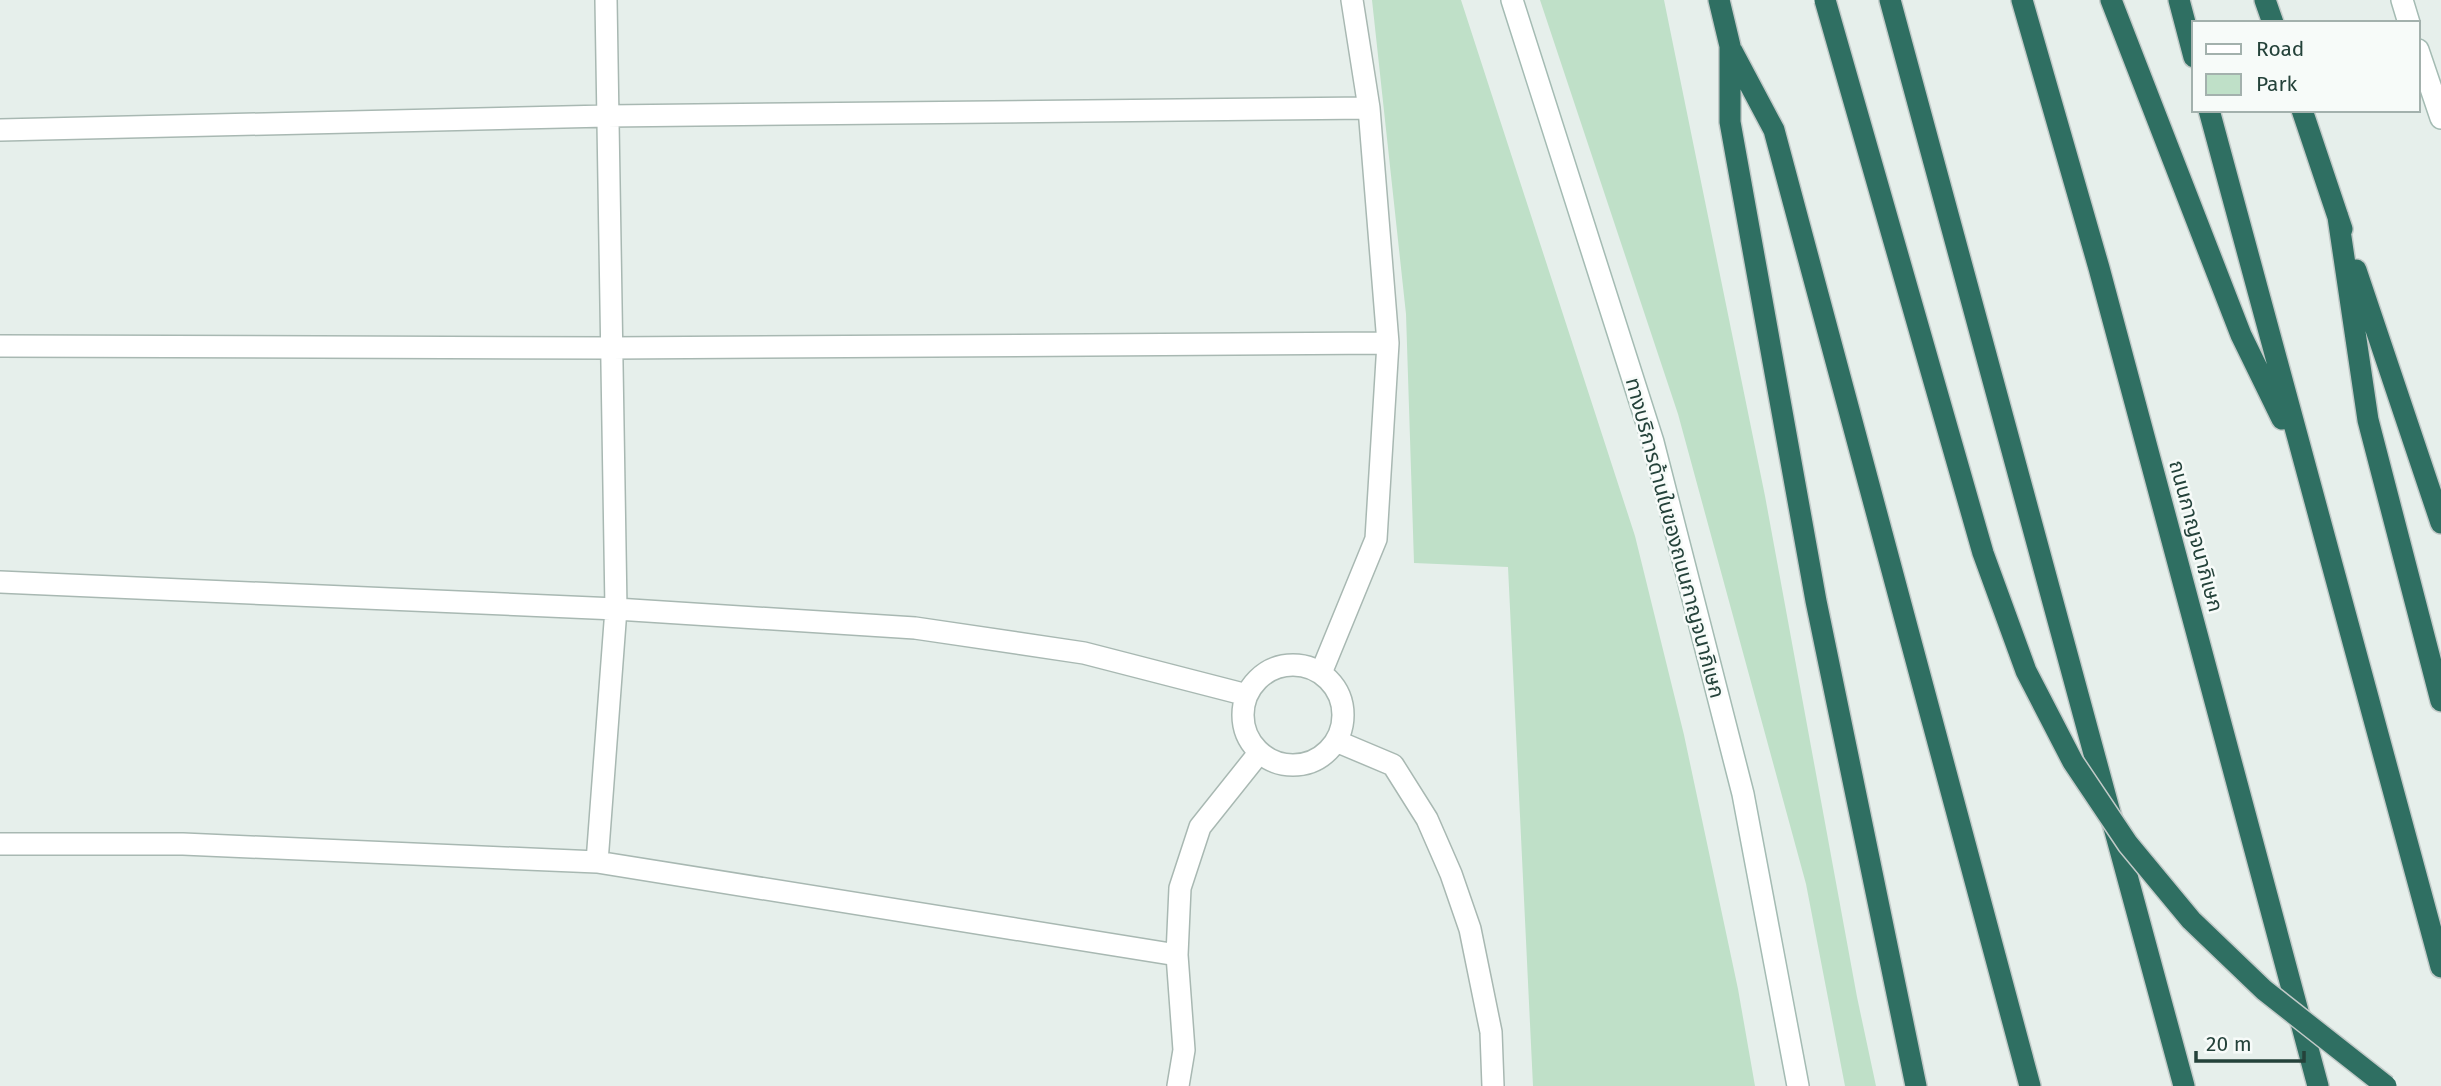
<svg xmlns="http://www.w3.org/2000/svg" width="2441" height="1086" font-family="'Fira Sans','Noto Sans Thai',sans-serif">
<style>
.green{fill:#bfe0c8}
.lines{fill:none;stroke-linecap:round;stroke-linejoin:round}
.street-casing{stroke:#a8b8b2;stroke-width:24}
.secondary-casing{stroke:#a4bbb3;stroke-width:24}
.highway-casing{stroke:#c2cac8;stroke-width:24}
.street{stroke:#fff;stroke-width:21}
.secondary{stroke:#fff;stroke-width:21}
.highway{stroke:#2f6f62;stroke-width:21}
.highway-bridge-casing{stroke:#c2cac8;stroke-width:24;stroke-linecap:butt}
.highway-bridge{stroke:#2f6f62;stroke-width:21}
.labels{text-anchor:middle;stroke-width:5;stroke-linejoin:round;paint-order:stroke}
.street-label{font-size:21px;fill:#24423a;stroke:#f7fbf9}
</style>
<rect width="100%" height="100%" fill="#e6efeb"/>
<path class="green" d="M1372 0H1461L1635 536 1684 735 1738 989 1755 1086H1533L1508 567 1414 563 1406 314Z
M1540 0H1664L1765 496 1857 997 1876 1086H1845L1806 884 1678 414Z"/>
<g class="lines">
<defs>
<path id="street" d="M0 130 607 116 1369 108
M0 346 611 348 1388 343
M0 582 616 609 915 628 1084 653 1247 695
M1243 715a50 50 0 1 1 100 0a50 50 0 1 1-100 0Z
M1321 673 1376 539 1388 343 1369 108 1352 0
M1336 741 1393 765 1427 819 1451 874 1470 929 1491 1032 1493 1086
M0 844H183L597 862 1177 955
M597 862 616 609 606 0
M1178 1086 1184 1050 1177 955 1180 888 1200 827 1259 753"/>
<path id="secondary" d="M1512 0 1653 442 1743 794 1798 1086
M2402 0 2409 23
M2418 50 2441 118"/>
<path id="highway" d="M1719 0 1730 46V122L1816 601 1916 1086
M1890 0 2184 1086
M2022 0 2099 268 2318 1086
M2111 0 2241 335 2282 419
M2179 0 2194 57
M2265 0 2273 23
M1732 51 1774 130 2030 1086
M2209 110 2441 967
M2302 110 2342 229
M2338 217 2368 420 2441 701
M2356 270 2441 523"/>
</defs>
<use href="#street" class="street-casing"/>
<use href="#secondary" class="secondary-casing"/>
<use href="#highway" class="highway-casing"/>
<use href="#street" class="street"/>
<use href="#secondary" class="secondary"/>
<use href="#highway" class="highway"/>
<defs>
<path id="highway-bridge" d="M1825 0 1983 553 2026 671 2073 762 2128 844 2191 920 2264 990 2386 1086"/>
</defs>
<use href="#highway-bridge" class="highway-bridge-casing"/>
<use href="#highway-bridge" class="highway-bridge"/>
</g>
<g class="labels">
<g class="street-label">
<text transform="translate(2196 536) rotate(75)" y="7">ถนนกาญจนาภิเษก</text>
<text transform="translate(1675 538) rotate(75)" y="7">ทางบริการด้านในของถนนกาญจนาภิเษก</text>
</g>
</g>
<rect x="2192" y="21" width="228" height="91" fill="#f7fbf9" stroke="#a3b1ad" stroke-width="2"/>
<rect x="2206" y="44" width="35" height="10" fill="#ffffff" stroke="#a3b1ad" stroke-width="2"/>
<text x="2256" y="56" font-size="21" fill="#24423a">Road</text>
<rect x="2206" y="74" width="35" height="21" fill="#bfe0c8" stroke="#a3b1ad" stroke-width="2"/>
<text x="2256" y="91" font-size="21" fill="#24423a">Park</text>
<path d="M2196 1051v10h108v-10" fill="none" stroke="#24423a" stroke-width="3.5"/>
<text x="2206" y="1051" font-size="21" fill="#24423a" stroke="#f7fbf9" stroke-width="5" paint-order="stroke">20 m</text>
</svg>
